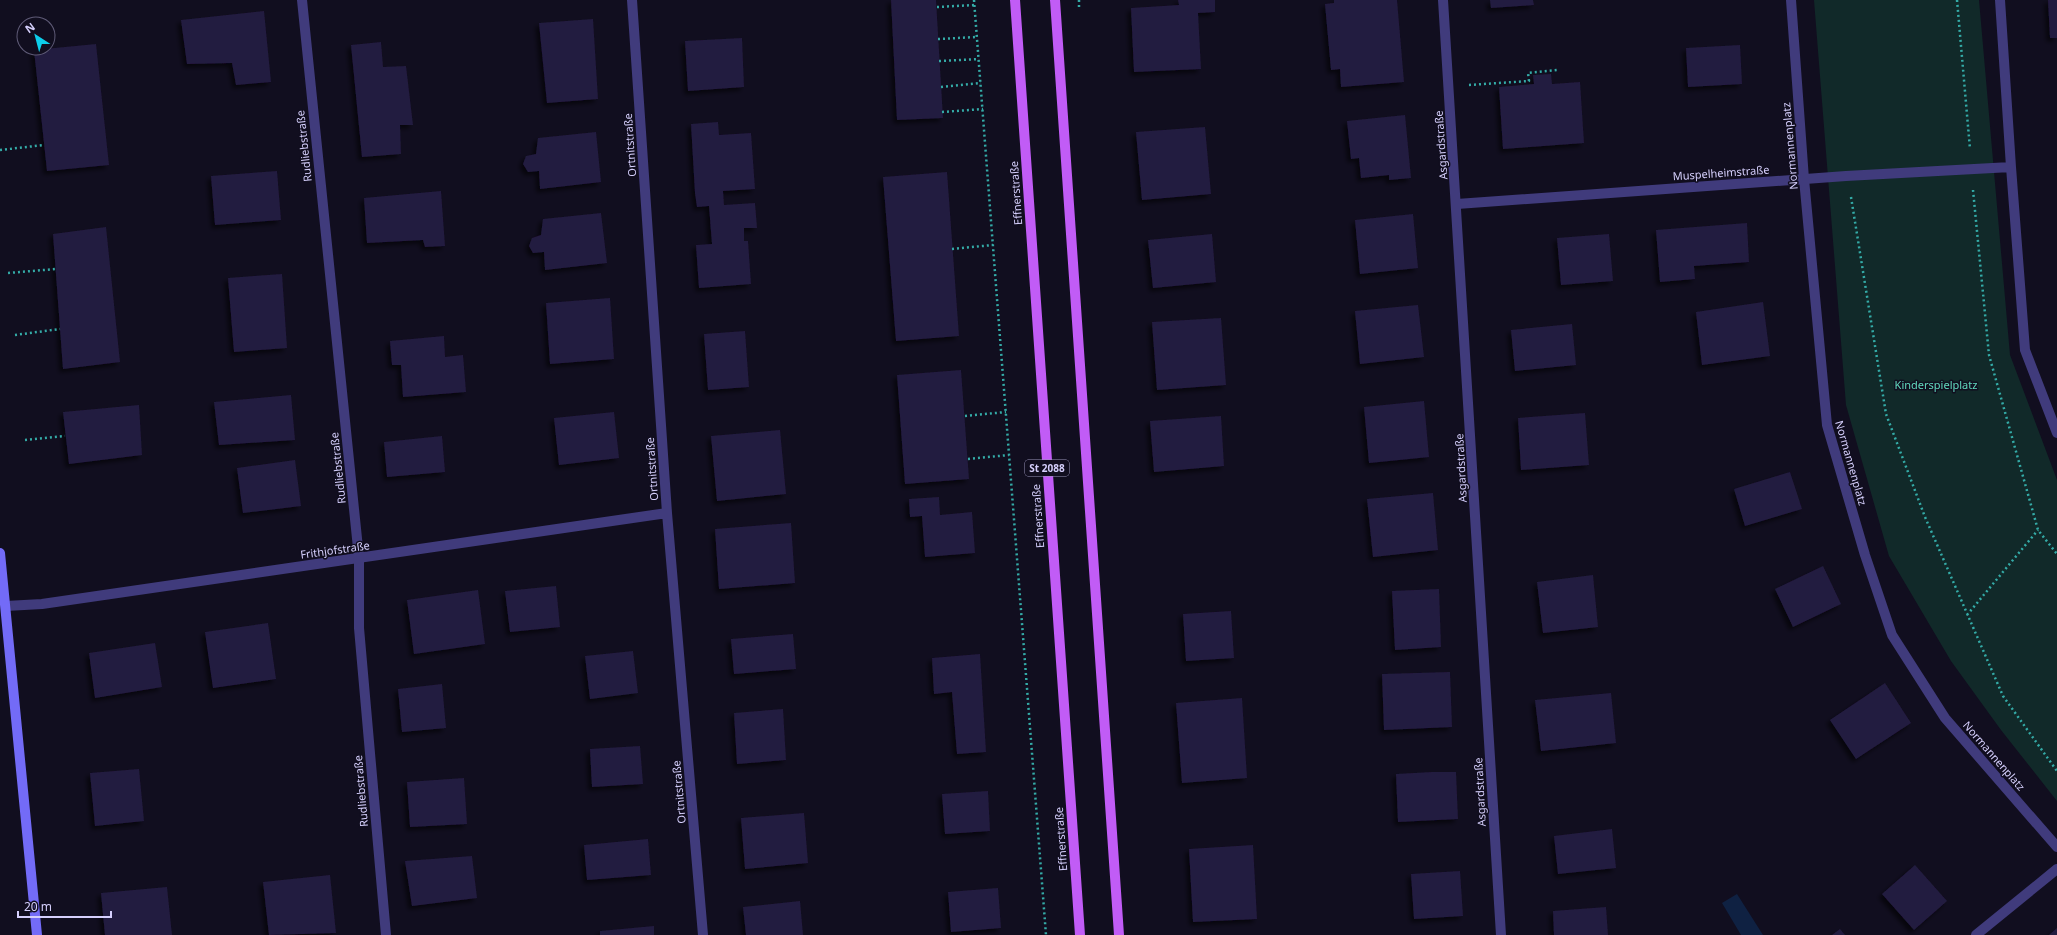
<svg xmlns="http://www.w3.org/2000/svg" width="2057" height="935" font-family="'Noto Sans',sans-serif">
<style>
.green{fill:#112929}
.water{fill:#0f2142}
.building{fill:#231b3f;filter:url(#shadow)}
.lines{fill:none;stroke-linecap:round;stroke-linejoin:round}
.path{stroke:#34aba7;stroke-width:2.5;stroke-dasharray:2 3;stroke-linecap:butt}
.minor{stroke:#403b7c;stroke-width:10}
.secondary{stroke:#736bf7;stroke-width:10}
.primary{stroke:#c15cf6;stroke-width:10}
.labels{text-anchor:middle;stroke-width:3;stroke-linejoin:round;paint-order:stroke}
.shield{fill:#110e1f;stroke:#9a95ba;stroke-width:1}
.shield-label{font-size:10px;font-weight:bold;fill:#d5cffc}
.street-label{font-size:11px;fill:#d5cffc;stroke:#110e1f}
.park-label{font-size:11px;fill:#60d7bd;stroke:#110e1f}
</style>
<defs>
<filter id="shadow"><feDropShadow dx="-3.5" dy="3.5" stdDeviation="2" flood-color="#0009"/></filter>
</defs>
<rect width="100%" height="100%" fill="#110e1f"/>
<path class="green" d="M1814 0H1979L2010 355 2057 480V801L2001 730 1951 661 1889 556 1846 405Z"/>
<path class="water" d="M1737 894 1763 935H1741L1722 903Z"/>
<path class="building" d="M891 0H936L943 118 897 120Z
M1178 0H1215V12L1198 13 1201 69 1134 72 1131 8 1179 5Z
M1334 0H1397L1404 82 1341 87 1340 69 1331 70 1325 4 1334 3Z
M1490 0H1533L1534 5 1491 8Z
M2048 0H2057V38H2050Z
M264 11 271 82 236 85 232 63 187 64 181 20Z
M593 19 598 99 547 103 539 23Z
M742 38 744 87 688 91 685 41Z
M381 42 383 67 406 66 413 125H400L401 154 362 157 351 45Z
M96 44 109 165 47 171 34 50Z
M1740 45 1742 84 1688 87 1686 48Z
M1551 74 1552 84 1580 82 1584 143 1503 149 1499 87 1534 84 1533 75Z
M1405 115 1411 178 1389 180V175L1361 178 1359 158 1351 159 1347 121Z
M718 122 719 135 751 133 755 189 723 191 724 205 755 203 757 228H744V241H748L751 284 699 288 696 245 712 244 709 206 697 207 695 193 691 124Z
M1205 127 1211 194 1142 200 1136 132Z
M596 132 601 182 540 189 539 171 528 172 523 164 526 156 536 154 538 138Z
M277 171 281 220 215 225 211 176Z
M947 172 959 336 896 341 883 177Z
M441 191 445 246 425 247 423 240 367 243 364 198Z
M601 213 607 263 545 270 544 252 533 253 529 246 532 238 541 235 543 219Z
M1413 214 1418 268 1360 274 1355 220Z
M1747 223 1749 262 1694 266 1695 279 1660 282 1656 230Z
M106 227 120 362 63 369 53 234Z
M1212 234 1216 282 1153 288 1148 240Z
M1609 234 1613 281 1561 285 1557 238Z
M282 274 287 348 234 352 228 278Z
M610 298 614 359 550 364 546 303Z
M1763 302 1770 356 1702 365 1696 312Z
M1418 305 1424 357 1360 364 1355 311Z
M1221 318 1226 385 1157 390 1152 322Z
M1572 324 1576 365 1515 371 1511 330Z
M745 331 749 387 708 390 704 334Z
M444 336 445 357 463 355 466 392 403 397 401 365H392L390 341Z
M961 370 969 479 905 484 897 375Z
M291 395 295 440 219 445 214 402Z
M1424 401 1429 457 1369 463 1364 407Z
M139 405 142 455 69 464 63 412Z
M614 412 619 458 559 465 554 418Z
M1585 413 1589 465 1521 470 1518 418Z
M1221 416 1224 466 1154 472 1150 421Z
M780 430 786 494 717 501 711 436Z
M442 436 445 472 387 477 384 442Z
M295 460 301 506 243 513 237 468Z
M1790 472 1802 509 1745 526 1734 489Z
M1433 493 1438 550 1373 557 1367 499Z
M939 497 940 515 972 512 975 553 925 557 922 516 910 517 909 499Z
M791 523 795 583 719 589 715 529Z
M1823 566 1841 604 1793 627 1775 589Z
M1593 575 1598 627 1543 633 1537 582Z
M556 586 560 627 510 632 505 591Z
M1439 589 1441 647 1395 650 1392 591Z
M478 590 485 644 414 654 407 600Z
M1231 611 1234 658 1186 661 1183 614Z
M268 623 276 679 213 688 205 632Z
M793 634 796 669 734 674 731 639Z
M155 643 162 687 95 698 89 653Z
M633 651 638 693 590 699 585 656Z
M980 654 986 752 957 754 952 692 934 694 932 658Z
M1450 672 1452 727 1384 730 1382 674Z
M1885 683 1911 723 1856 759 1830 720Z
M442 684 446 728 402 732 398 689Z
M1611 693 1616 743 1541 751 1535 700Z
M1242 698 1247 778 1182 783 1176 703Z
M783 709 786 760 737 764 734 713Z
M640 746 643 784 592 787 590 749Z
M139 769 144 821 95 826 90 773Z
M1432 772H1456L1458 819 1398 822 1396 774Z
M464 778 467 824 410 827 407 782Z
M988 791 990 831 945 834 942 794Z
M804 813 808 863 745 869 741 818Z
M1612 829 1616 868 1558 874 1554 836Z
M648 839 651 875 587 880 584 845Z
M1253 845 1257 919 1193 922 1189 849Z
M472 856 477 898 412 906 405 861Z
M1915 865 1947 901 1914 930 1882 894Z
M1460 871 1463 916 1414 919 1411 874Z
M330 875 336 933 269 935 263 882Z
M167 887 172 935H105L101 893Z
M998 888 1001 928 951 932 948 892Z
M800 901 803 935H746L743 907Z
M1606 907 1608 935H1554L1553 911Z
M654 926V935H600V931Z
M2057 928V935H2049Z
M1840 929 1845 935H1832Z"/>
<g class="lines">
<path class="path" d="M974 0 1046 935
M1079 0V9
M1957 0 1970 149
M937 7 975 5
M938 39 977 37
M939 61 979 59
M1469 85 1529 81 1528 73 1557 70
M941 87 981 83
M942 112 983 109
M0 150 44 145
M1973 190 1989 355 2038 530 2057 554
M1851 197 1886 414 1925 517 2003 696 2057 771
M952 249 993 245
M8 273 56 269
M15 335 60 329
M965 416 1006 412
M25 440 65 436
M968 459 1009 455
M1967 615 2038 530"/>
<path class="minor" d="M302 0 359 558V628L386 935
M632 0 667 513 703 935
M1443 0 1501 935
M1791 0 1804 179 1827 425 1865 555 1892 635 1945 718 2057 847
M2000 0 2011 167 2025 350 2057 433
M1457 204 1846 176 2011 167
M6 606 42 604 667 513
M1976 935 2057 869"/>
<path class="secondary" d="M0 553 37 935"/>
<path class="primary" d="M1015 0 1080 935
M1055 0 1119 935"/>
</g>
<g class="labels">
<rect class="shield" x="1025" y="460" width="44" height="16" rx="3"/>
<g class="shield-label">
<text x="1047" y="472">St 2088</text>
</g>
<g class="street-label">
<text transform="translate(630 145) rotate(-94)" y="4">Ortnitstraße</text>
<text transform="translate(1441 145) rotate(-94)" y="4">Asgardstraße</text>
<text transform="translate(304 146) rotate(-96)" y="4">Rudliebstraße</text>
<text transform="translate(1790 146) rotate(-95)" y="4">Normannenplatz</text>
<text transform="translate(1721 173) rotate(-4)" y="4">Muspelheimstraße</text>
<text transform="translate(1016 193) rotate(-94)" y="4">Effnerstraße</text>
<text transform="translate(1851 463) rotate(74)" y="4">Normannenplatz</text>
<text transform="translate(338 468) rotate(-96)" y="4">Rudliebstraße</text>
<text transform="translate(1461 468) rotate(-93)" y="4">Asgardstraße</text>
<text transform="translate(652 469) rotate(-94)" y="4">Ortnitstraße</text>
<text transform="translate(1038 516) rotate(-94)" y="4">Effnerstraße</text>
<text transform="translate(335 550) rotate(-8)" y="4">Frithjofstraße</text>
<text transform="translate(1994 756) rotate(49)" y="4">Normannenplatz</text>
<text transform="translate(361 791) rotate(-95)" y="4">Rudliebstraße</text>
<text transform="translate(679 792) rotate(-95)" y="4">Ortnitstraße</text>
<text transform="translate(1480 792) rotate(-93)" y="4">Asgardstraße</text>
<text transform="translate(1061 839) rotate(-94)" y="4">Effnerstraße</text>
</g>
<g class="park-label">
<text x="1936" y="389">Kinderspielplatz</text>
</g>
</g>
<g transform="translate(36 36) rotate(324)"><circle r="19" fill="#110e1f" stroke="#5f5b77"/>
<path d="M0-3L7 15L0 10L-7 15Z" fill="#0dceea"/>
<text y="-6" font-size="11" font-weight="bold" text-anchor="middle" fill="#d5cffc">N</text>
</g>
<path d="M18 911v6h93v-6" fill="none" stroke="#d5cffc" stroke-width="2"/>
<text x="24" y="911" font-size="12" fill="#d5cffc" stroke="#110e1f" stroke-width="3" paint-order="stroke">20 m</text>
</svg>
